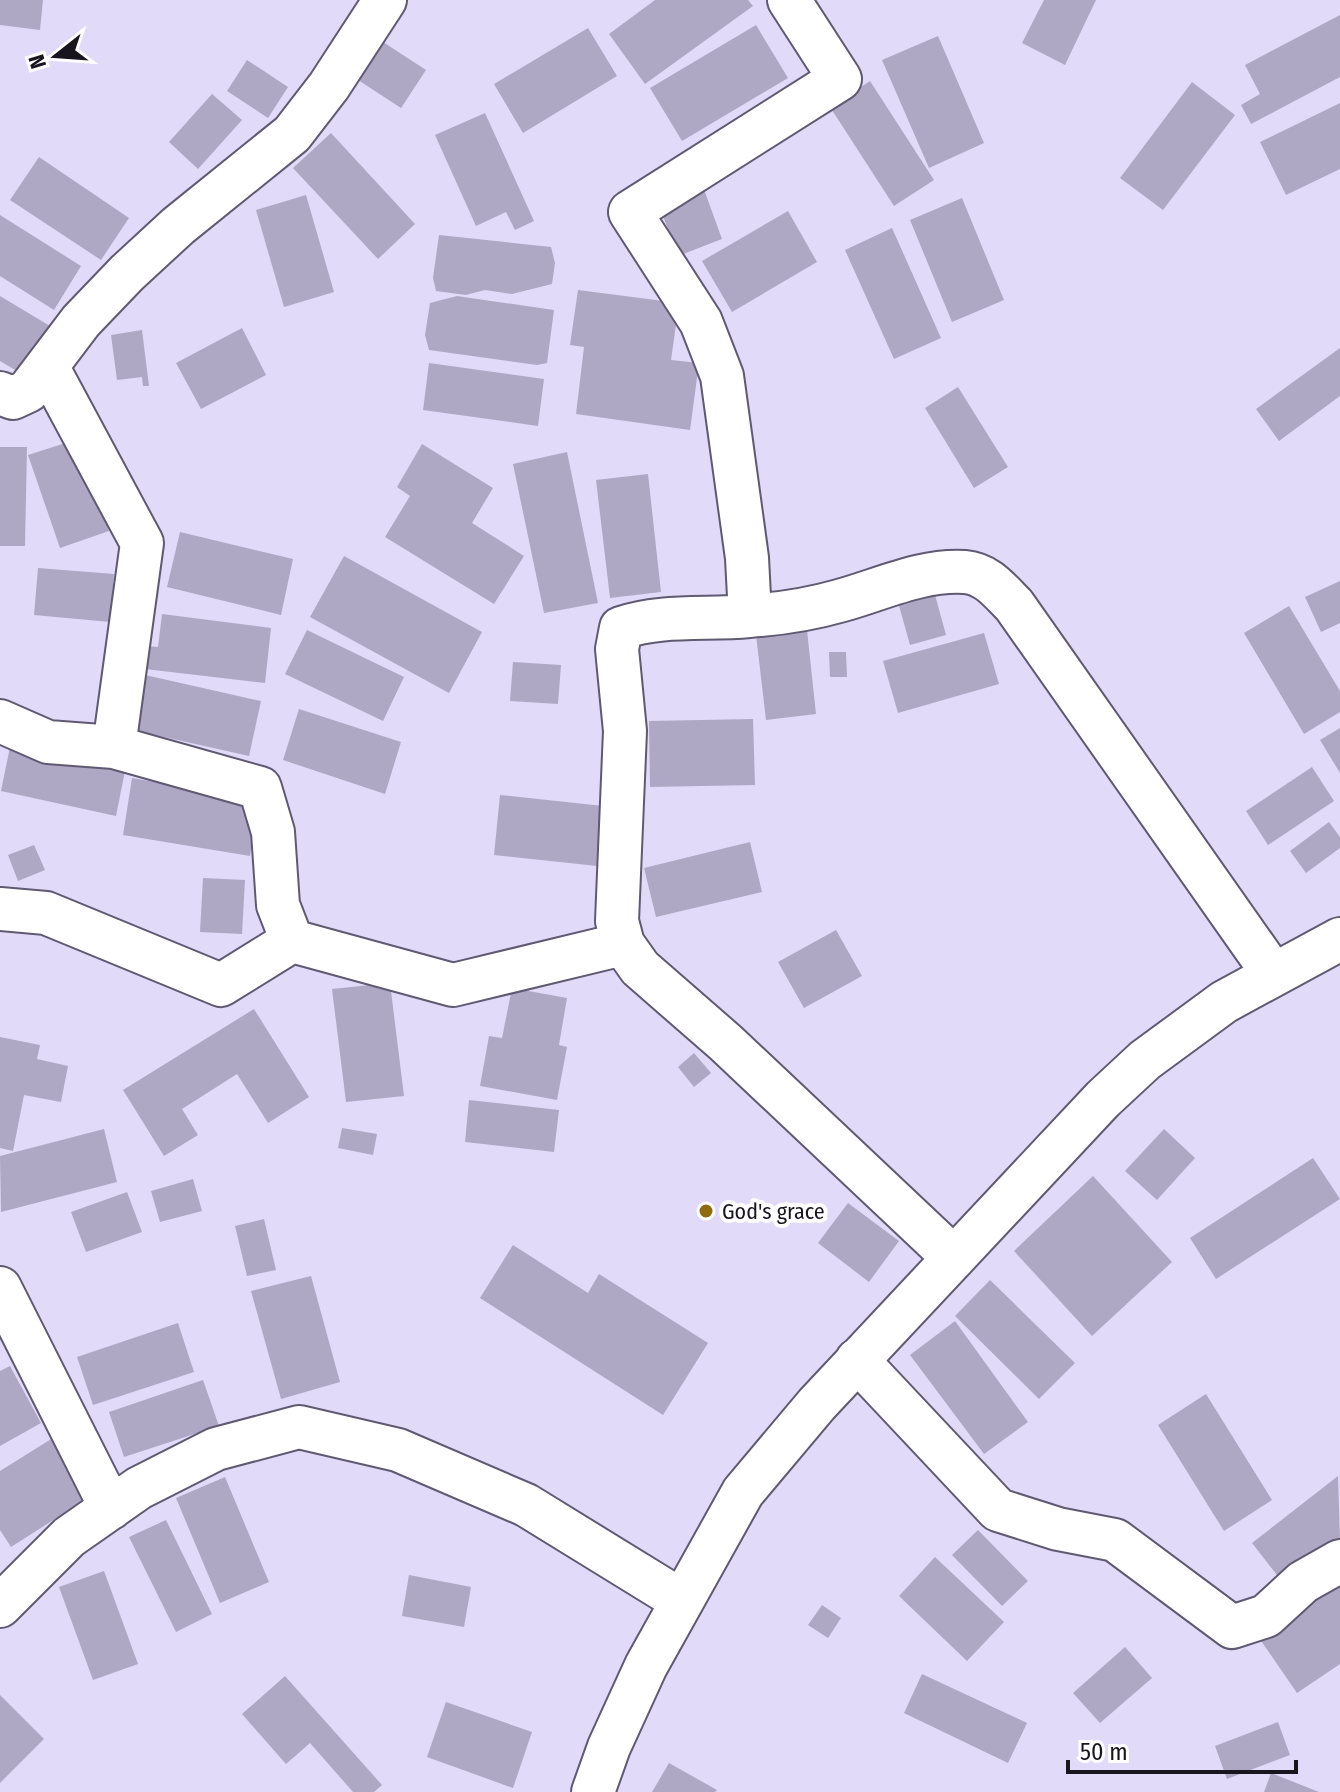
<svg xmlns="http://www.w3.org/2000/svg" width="1340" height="1792" font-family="'Fira Sans Condensed',sans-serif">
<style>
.building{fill:#afa8c5}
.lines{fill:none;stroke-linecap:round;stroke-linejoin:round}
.minor-casing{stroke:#5f5972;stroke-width:46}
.minor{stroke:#fff;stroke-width:42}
.poi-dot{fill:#8f6a0f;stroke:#fff;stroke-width:3}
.labels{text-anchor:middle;stroke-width:8;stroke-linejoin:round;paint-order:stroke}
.poi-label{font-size:22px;fill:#18151f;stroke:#fff;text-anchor:start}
</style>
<rect width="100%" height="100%" fill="#e1daf8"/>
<path class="building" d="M0 0H43L40 30 0 25Z
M655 0H748L753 6 645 84 609 34Z
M1044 0H1096L1065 65 1022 43Z
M1340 15V77L1251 124 1241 105 1260 94 1245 65Z
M756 25 788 78 682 141 650 88Z
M588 28 617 76 523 133 494 84Z
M938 36 984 143 929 168 882 60Z
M380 40 426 70 401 108 355 78Z
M247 60 288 87 268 118 227 91Z
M870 81 934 180 894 206 830 107Z
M1192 82 1235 115 1163 210 1120 178Z
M212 94 242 120 198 169 169 142Z
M1340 103V169L1286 195 1260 142Z
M485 113 534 221 515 230 506 212 476 226 435 135Z
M331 133 415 224 378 259 293 168Z
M39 157 129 218 101 260 10 200Z
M702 184 722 239 678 256 657 200Z
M306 195 334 292 284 307 256 210Z
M962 198 1004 300 952 322 910 220Z
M788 211 817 262 732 312 702 261Z
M0 215 81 266 54 310 0 276Z
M892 228 941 338 894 359 845 250Z
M439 235 551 247 555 263 552 284 512 294 485 290 466 295 436 291 433 278Z
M578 290 679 303 671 360 699 363 690 430 576 414 584 347 570 345Z
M0 296 50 326 22 374 0 361Z
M457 296 554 310 547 363 537 365 429 350 425 335 430 303Z
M242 328 266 375 201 409 176 363Z
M142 330 149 386H143L142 377 117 380 111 335Z
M1340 348V396L1279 441 1256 409Z
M429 363 544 379 538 426 423 410Z
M958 387 1008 467 974 488 925 408Z
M78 439 109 531 60 548 28 455Z
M422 444 493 488 472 523 524 556 494 604 385 537 410 496 397 487Z
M0 447H27L25 546H0Z
M567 452 598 603 544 613 513 464Z
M648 474 661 592 610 598 596 480Z
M180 532 293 559 281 615 167 587Z
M344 556 482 632 449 693 310 617Z
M38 568 114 574 110 622 34 615Z
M1340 581V623L1321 632 1305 597Z
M934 591 946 635 910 645 898 602Z
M1289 606 1340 691V712L1304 734 1244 633Z
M162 614 271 628 265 683 145 669 147 646 158 647Z
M307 630 404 677 383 721 285 674Z
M807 630 816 714 766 720 756 635Z
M984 633 999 684 898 713 883 661Z
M829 652H846L847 677H830Z
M513 662 561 665 558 704 510 701Z
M145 675 261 701 249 756 133 730Z
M299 709 401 742 385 794 283 760Z
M753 719 755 785 650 787 649 721Z
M1340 728V773L1320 740Z
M11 742 126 766 116 816 1 791Z
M1312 767 1334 801 1268 845 1246 811Z
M132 778 259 800 250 856 123 835Z
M500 795 603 806 597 866 494 855Z
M1329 822 1340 837V848L1306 873 1290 851Z
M750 842 762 892 656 917 644 868Z
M34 845 45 870 18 881 8 855Z
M203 878 245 880 242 934 200 932Z
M836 930 862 976 804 1008 778 962Z
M390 983 404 1096 346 1102 332 989Z
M512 988 567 998 559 1045 567 1047 557 1100 480 1086 489 1036 502 1038Z
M254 1009 309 1097 268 1123 237 1074 182 1109 198 1135 164 1156 123 1090Z
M0 1037 40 1045 37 1059 68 1066 61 1102 24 1095 13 1151 0 1148Z
M694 1053 711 1073 694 1087 678 1067Z
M469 1100 559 1110 554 1152 465 1142Z
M342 1128 377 1134 373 1155 338 1148Z
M104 1129 117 1182 1 1212 0 1156Z
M1164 1129 1195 1158 1157 1200 1125 1171Z
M1313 1158 1340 1199 1216 1279 1190 1238Z
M1093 1176 1172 1262 1092 1336 1014 1251Z
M193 1179 202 1211 160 1222 151 1191Z
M127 1192 142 1232 86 1252 71 1212Z
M848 1203 899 1241 869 1282 818 1243Z
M264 1219 276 1270 247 1276 235 1226Z
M513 1245 588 1293 599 1274 708 1343 663 1415 480 1298Z
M311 1276 340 1382 281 1399 251 1291Z
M990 1280 1075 1363 1039 1399 955 1316Z
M955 1321 1028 1422 984 1454 910 1355Z
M178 1323 194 1372 93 1405 77 1357Z
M10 1366 41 1423 0 1446V1371Z
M203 1380 219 1426 124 1457 109 1412Z
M1206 1394 1272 1500 1224 1531 1158 1425Z
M56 1436 94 1494 11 1547 0 1530V1471Z
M1338 1476 1340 1540 1284 1584 1252 1543Z
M225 1477 269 1582 220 1603 176 1498Z
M166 1520 212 1614 176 1632 129 1537Z
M978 1530 1028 1581 1002 1606 952 1555Z
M935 1557 1004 1622 967 1661 899 1596Z
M104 1571 138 1664 93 1680 59 1587Z
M409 1575 471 1587 464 1627 402 1616Z
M1340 1579V1664L1297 1693 1257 1635Z
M822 1605 841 1618 828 1638 808 1625Z
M1125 1647 1152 1678 1100 1723 1073 1693Z
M922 1674 1027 1723 1008 1763 904 1713Z
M285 1676 382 1785 374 1792H353L310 1743 286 1764 242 1714Z
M0 1695 44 1739 0 1783Z
M446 1702 532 1732 513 1788 427 1757Z
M1278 1722 1290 1755 1227 1779 1215 1746Z
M669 1763 717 1790 715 1792H652Z
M1271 1773 1319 1792H1264Z"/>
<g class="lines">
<defs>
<path id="minor" d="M48 368 142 543 114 747
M0 393 13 398 28 391 81 321 127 273 178 226 292 134 329 86 385 0
M750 616 747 558 722 376 701 322 630 212 840 79 789 0
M0 721 48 742 114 747 260 788 273 832 278 905 292 941
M0 909 46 913 221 985 292 941 453 985 623 944
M954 1258 726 1043 640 968 623 944 617 921 625 731 617 649 621 628C661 614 706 620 749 616 778 614 811 609 839 601 880 590 922 569 965 572 987 574 999 590 1014 605L1274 975
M0 1288 111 1508
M857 1360 998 1510 1058 1529 1115 1540 1232 1627 1266 1616 1303 1582 1340 1561
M0 1606 69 1537 139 1488 216 1449 299 1427 398 1450 526 1505 682 1601
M593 1792 609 1747 646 1666 743 1492 817 1404 1103 1099 1145 1060 1224 1002 1340 939"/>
</defs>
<use href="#minor" class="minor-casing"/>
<use href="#minor" class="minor"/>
</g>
<circle class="poi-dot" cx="706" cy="1211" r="8"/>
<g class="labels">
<g class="poi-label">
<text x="722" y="1219">God's grace</text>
</g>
</g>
<g transform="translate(56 56) rotate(253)" stroke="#ffffff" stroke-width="6" paint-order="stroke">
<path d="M0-6L14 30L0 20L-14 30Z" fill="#18151f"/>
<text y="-12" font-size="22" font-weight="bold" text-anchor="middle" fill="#18151f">N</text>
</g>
<path d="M1068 1760v12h228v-12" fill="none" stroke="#18151f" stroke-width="4"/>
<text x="1080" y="1760" font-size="24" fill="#18151f" stroke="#ffffff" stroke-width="6" paint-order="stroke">50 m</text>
</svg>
